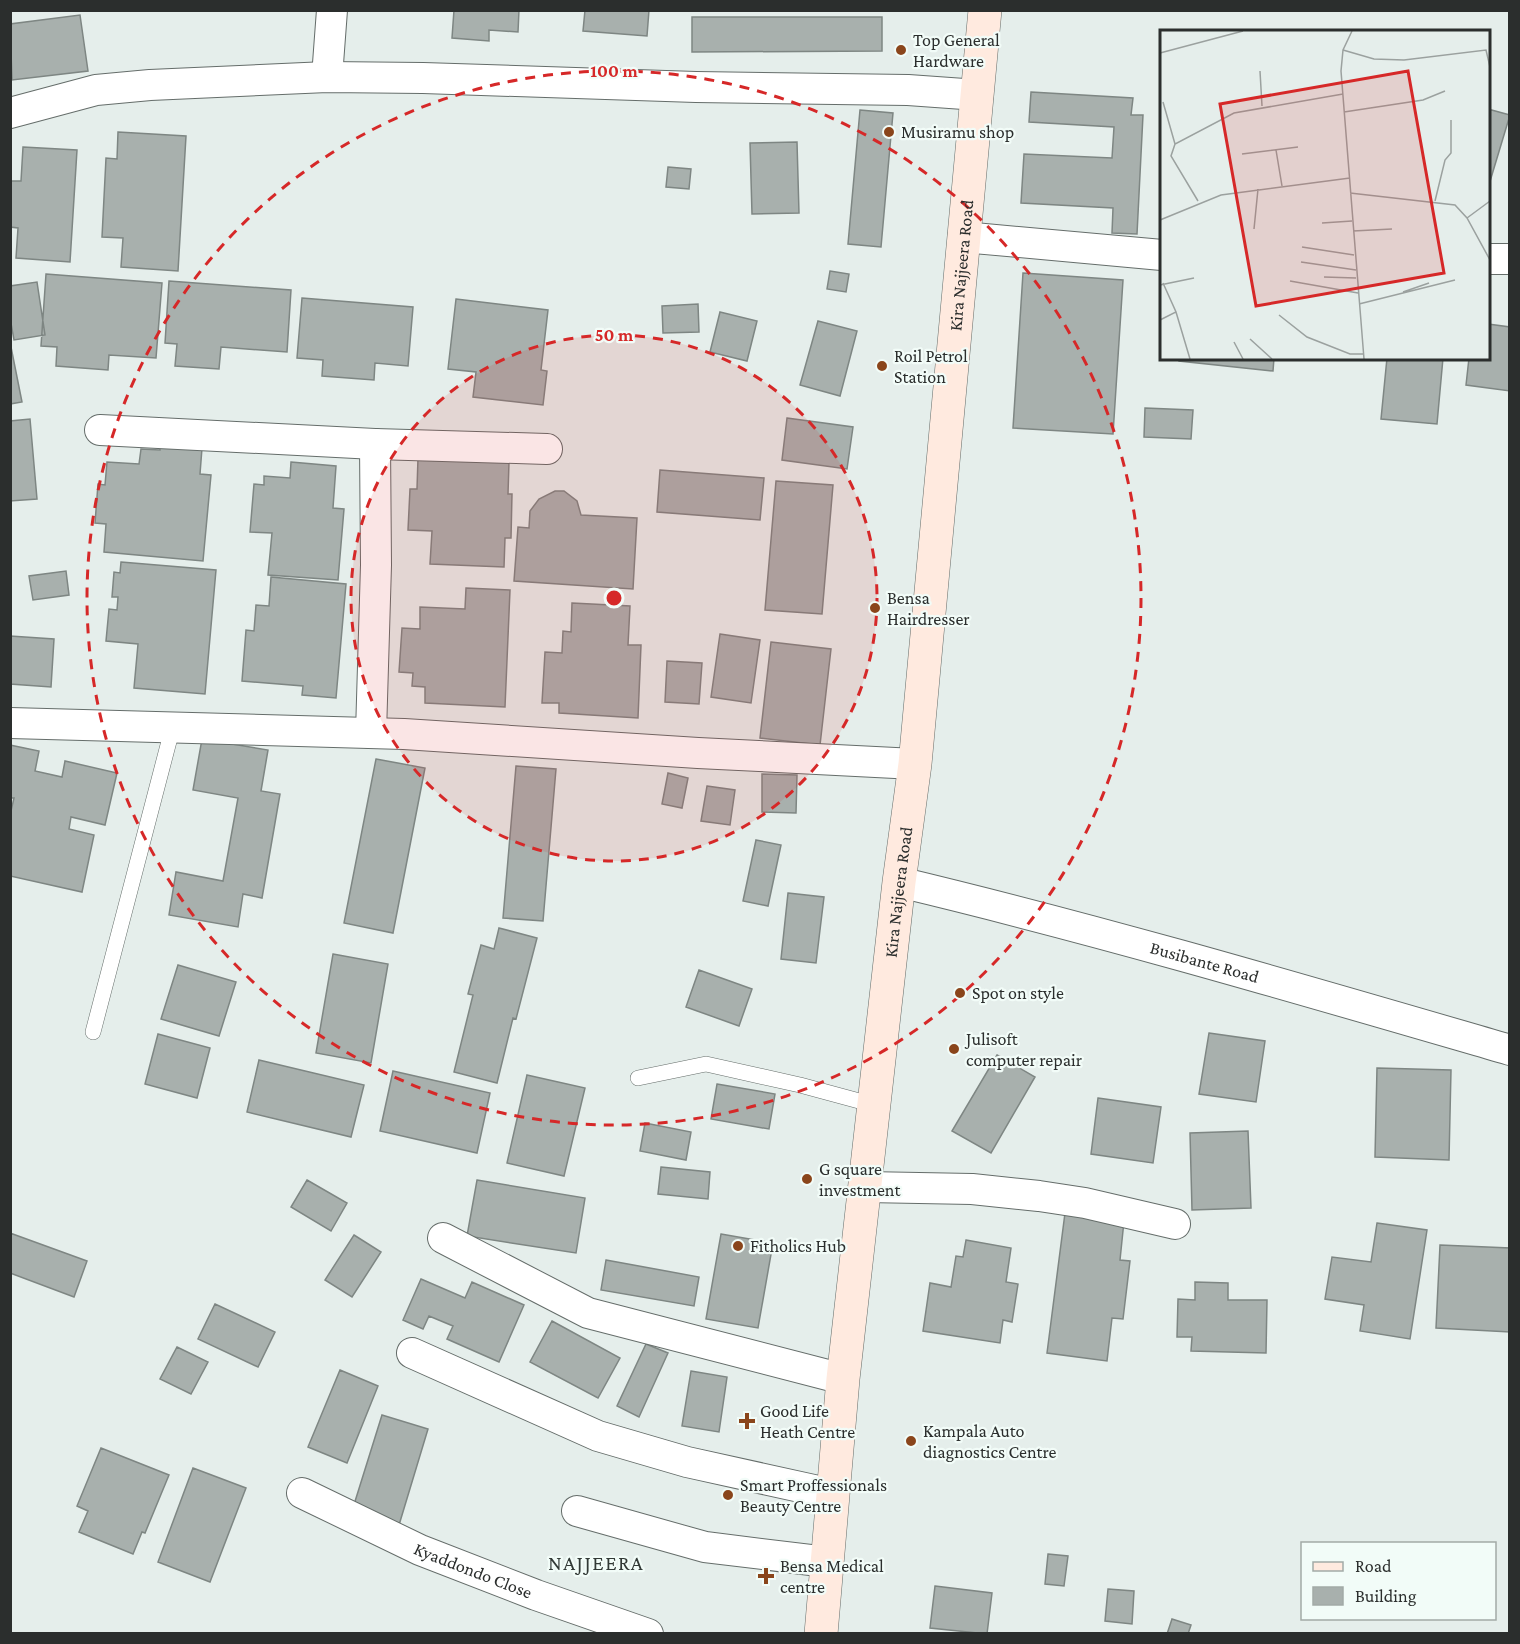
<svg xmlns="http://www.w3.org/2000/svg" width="1520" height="1644" font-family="'Crimson Pro',serif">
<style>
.building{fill:#a8b0ad;stroke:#7e8683;stroke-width:1.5}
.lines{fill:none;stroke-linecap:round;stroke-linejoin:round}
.lane-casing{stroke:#656d6a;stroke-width:16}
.street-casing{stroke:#656d6a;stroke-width:32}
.secondary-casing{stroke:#656d6a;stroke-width:34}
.lane{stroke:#fff;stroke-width:15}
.street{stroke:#fff;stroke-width:30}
.secondary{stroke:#ffeadf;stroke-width:33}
.ring{fill:none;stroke:#d62828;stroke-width:3;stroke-dasharray:10 8}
.poi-dot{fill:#8a451b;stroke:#f2fcf8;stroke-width:2}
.labels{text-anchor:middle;stroke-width:4.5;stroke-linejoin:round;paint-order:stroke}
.poi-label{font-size:18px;fill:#2b2e2d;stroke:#f2fcf8;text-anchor:start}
.street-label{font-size:18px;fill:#2b2e2d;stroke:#f2fcf8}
.quarter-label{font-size:21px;letter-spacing:1.5px;fill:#323936;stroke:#f2fcf8}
.inset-road{fill:none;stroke:#9ba19f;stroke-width:1.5}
.view{fill:#d62828;fill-opacity:0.15;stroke:#d62828;stroke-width:3}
.inset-edge{fill:none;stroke:#2b2e2d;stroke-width:3}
.centre{fill:#d62828;stroke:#f2fcf8;stroke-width:3}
.ring-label{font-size:18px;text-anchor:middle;font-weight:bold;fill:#d62828;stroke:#f2fcf8;stroke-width:4.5;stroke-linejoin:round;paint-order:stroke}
</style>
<rect width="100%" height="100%" fill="#e5eeeb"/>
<path class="building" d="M454 10H519L518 32 489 30V41L452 38Z
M585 10H649L647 36 583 31Z
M80 15 88 71 12 80 10 24Z
M692 17H882V51L692 52Z
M1031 92 1133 98 1131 115H1143L1137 234 1112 233 1113 208 1021 203 1024 154 1112 158 1114 127 1029 122Z
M1488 109 1510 115 1488 188Z
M860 110 893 113 881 247 848 244Z
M118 132 186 136 178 271 121 267 123 238 102 237 106 158 117 159Z
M797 142 799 213 752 214 750 143Z
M23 147 77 150 70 262 16 258 18 228 10 227V181H21Z
M668 167 691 169 689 189 666 187Z
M830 271 849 274 846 292 827 289Z
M1023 273 1123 280 1113 434 1013 428Z
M46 274 162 283 156 358 109 355 108 370 56 366 57 347 41 346Z
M169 281 291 290 287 352 221 347 219 369 175 366 177 344 165 343Z
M37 282 45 335 14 340 10 318V286Z
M302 298 413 307 408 366 375 363 374 380 322 376 323 360 297 358Z
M456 299 548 310 541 370 547 371 543 405 473 397 476 372 448 369Z
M698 304 699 332 663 333 662 306Z
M720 312 757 321 747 361 710 352Z
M818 321 857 331 840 396 800 385Z
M1488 324 1510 327V391L1466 385 1469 358H1488Z
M10 342 22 402 10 404Z
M1179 358H1274L1273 371 1179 361Z
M1387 358H1443L1437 424 1381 419Z
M1145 408 1193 410 1191 439 1144 437Z
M787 418 853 427 847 469 782 460Z
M30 419 37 499 10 501V421Z
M160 445 202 448 200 474 211 475 203 561 104 552 106 524 95 523 98 484 105 485 107 462 139 464 141 449 160 450Z
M418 458 509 462 508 494H512L511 538H505L504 567 430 564 432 531 408 530 410 489H417Z
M291 462 336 466 333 508 344 509 338 580 268 575 272 533 250 532 254 484 264 485V476L290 478Z
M660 470 764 478 760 520 657 512Z
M776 481 833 485 822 614 765 610Z
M555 491H564L577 501 581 515 637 518 633 589 514 581 518 527 529 528 530 511 539 499Z
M121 562 216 570 205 694 134 688 138 644 106 641 109 609 117 610 118 597H112L114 572 120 573Z
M66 571 69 595 33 600 29 576Z
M271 577 346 584 336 698 302 695 303 686 242 681 246 630 254 631 256 605 269 606Z
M466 588 510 590 505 707 425 703V687L412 686 413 673 399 672 402 628 420 629V607L465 609Z
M572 603 630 606 628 645H641L638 718 559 713V703H542L545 652 562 653 563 631 571 632Z
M720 634 760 640 751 703 711 697Z
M10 636 54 639 51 687 10 684Z
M771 642 831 649 820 745 760 738Z
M667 661 702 663 699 704 665 702Z
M202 739 268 750 261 791 280 794 262 898 243 894 238 927 169 915 176 872 223 881 238 798 193 790Z
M10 745 39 751 35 771 62 777 65 761 117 773 105 825 71 817 69 829 94 835 82 892 10 876V815L14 798H10Z
M376 759 425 768 393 933 344 923Z
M516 766 556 769 543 921 503 918Z
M668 773 688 778 682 808 662 804Z
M762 774 797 775 796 813 762 812Z
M707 786 735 790 730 825 701 821Z
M756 840 781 845 768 906 743 901Z
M788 893 824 897 816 963 781 959Z
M499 928 537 938 516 1019 513 1018 497 1083 454 1072 473 995 468 994 481 945 494 949Z
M333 954 388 964 371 1063 316 1053Z
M178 965 236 982 219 1036 161 1019Z
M699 970 752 989 739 1026 686 1007Z
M1209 1033 1265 1041 1256 1102 1199 1094Z
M158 1034 210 1048 197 1098 145 1084Z
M997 1055 1035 1077 991 1153 952 1131Z
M259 1060 364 1085 351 1137 247 1112Z
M1377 1068 1451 1070 1449 1160 1375 1157Z
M393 1071 490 1093 477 1153 380 1131Z
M527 1075 585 1088 564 1176 507 1163Z
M717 1084 775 1094 769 1129 711 1119Z
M1098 1098 1161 1107 1153 1163 1091 1154Z
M645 1123 691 1132 686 1160 640 1151Z
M1248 1131 1251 1208 1192 1210 1190 1133Z
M661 1167 710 1172 708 1199 658 1194Z
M307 1180 347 1203 331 1231 291 1207Z
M477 1180 585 1198 576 1253 467 1236Z
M1065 1213 1124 1221 1120 1260 1130 1261 1123 1319 1112 1318 1107 1361 1047 1353Z
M1377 1223 1427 1230 1410 1339 1360 1331 1364 1305 1325 1299 1332 1257 1371 1262Z
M10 1233 87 1261 74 1297 10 1273Z
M721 1234 773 1243 758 1328 706 1319Z
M354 1235 381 1252 352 1297 325 1280Z
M966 1240 1011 1248 1006 1282 1018 1284 1012 1322 1003 1320 1000 1343 923 1331 930 1283 951 1287 956 1256 963 1257Z
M1440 1245 1510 1248V1332L1436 1328Z
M606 1260 699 1277 694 1306 601 1290Z
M421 1279 465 1298 472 1282 524 1305 499 1362 447 1339 453 1326 429 1316 423 1329 403 1320Z
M1195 1282 1228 1283V1300H1267L1266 1353 1191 1351 1192 1337H1177L1178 1299 1195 1300Z
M215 1304 275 1332 258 1367 198 1339Z
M552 1321 620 1358 598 1398 530 1362Z
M646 1344 668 1353 639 1417 617 1406Z
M177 1347 208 1362 191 1394 160 1379Z
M340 1370 378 1386 347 1463 308 1447Z
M691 1371 727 1377 719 1432 682 1426Z
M382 1415 428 1429 399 1525 352 1511Z
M101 1448 169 1475 145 1533 142 1532 133 1554 79 1532 88 1511 77 1506Z
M193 1468 246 1488 210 1582 158 1562Z
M1048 1554 1068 1556 1064 1586 1045 1584Z
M935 1586 992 1593 987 1634 930 1628Z
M1108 1589 1134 1591 1132 1624 1105 1621Z
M1172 1619 1191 1625 1188 1634H1167Z"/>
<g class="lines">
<defs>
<path id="lane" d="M93 1032 173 726
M638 1078 706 1064 800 1085 874 1105"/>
<g id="street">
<path d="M327 77 332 10"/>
<path d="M10 113 96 90 150 85 327 77 423 78 696 87 908 90 978 95"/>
<path d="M963 237 1162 255"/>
<path d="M1488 259H1510"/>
<path d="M100 430 375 444 547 449"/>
<path d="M10 723 404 734 698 753 915 764"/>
<path d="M371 733 376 565 375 444"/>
<path id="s1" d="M899 882C1104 931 1307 991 1510 1050"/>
<path d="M866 1187 972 1189 1039 1196 1085 1203 1175 1224"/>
<path d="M443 1238 588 1313 843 1379"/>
<path d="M412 1353 598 1436 687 1462 832 1494"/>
<path id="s2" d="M302 1493 420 1550 536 1595 648 1634"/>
<path d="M577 1511 705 1547 827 1562"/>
</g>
<g id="secondary">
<path id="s3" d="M821 1634 843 1379 899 882 915 764 985 10"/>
</g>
</defs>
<use href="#lane" class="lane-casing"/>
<use href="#street" class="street-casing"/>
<use href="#secondary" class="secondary-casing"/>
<use href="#lane" class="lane"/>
<use href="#street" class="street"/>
<use href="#secondary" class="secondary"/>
</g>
<circle cx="614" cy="598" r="263" fill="#d62828" fill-opacity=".12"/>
<g class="ring">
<circle cx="614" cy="598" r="263"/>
<circle cx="614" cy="598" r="527"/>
</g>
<g class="poi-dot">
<circle cx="901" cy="50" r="6"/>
<circle cx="889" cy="132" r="6"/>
<circle cx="882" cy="366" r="6"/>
<circle cx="875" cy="608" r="6"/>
<circle cx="960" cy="993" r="6"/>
<circle cx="954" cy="1049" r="6"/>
<circle cx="807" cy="1179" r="6"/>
<circle cx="738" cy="1246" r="6"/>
<path d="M744 1412h6v6h6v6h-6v6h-6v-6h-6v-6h6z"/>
<circle cx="911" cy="1441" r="6"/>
<circle cx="728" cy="1495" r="6"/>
<path d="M763 1567h6v6h6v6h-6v6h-6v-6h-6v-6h6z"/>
</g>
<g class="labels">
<g class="poi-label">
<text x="913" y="46">Top General<tspan x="913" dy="21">Hardware</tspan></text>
<text x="901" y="138">Musiramu shop</text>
<text x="894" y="362">Roil Petrol<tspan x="894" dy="21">Station</tspan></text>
<text x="887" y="604">Bensa<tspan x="887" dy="21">Hairdresser</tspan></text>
<text x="972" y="999">Spot on style</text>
<text x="966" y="1045">Julisoft<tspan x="966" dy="21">computer repair</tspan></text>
<text x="819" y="1175">G square<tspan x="819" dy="21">investment</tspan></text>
<text x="750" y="1252">Fitholics Hub</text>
<text x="760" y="1417">Good Life<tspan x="760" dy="21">Heath Centre</tspan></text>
<text x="923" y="1437">Kampala Auto<tspan x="923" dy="21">diagnostics Centre</tspan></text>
<text x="740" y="1491">Smart Proffessionals<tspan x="740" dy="21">Beauty Centre</tspan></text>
<text x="780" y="1572">Bensa Medical<tspan x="780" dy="21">centre</tspan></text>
</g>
<g class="street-label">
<text dy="6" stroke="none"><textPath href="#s3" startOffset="1376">Kira Najjeera Road</textPath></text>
<text dy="6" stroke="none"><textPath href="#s3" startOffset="746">Kira Najjeera Road</textPath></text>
<text dy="6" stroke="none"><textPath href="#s1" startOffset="316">Busibante Road</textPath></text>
<text dy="6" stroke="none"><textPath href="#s2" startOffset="188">Kyaddondo Close</textPath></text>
</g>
<g class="quarter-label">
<text x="596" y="1570">NAJJEERA</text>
</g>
</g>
<g transform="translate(1160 30)">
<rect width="330" height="330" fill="#e5eeeb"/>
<path class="inset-road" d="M192 1 183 20 181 41 204 329M183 20 214 29 244 30 326 20 330 37M0 23 83 1M100 41 102 76M3 72 15 114M184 82 263 70 285 61M116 120 122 156M82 124 138 117M190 163 295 175 307 188 330 230M38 171 11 126 15 114 74 83 183 64M275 171 285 130 291 123V90M307 188 330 171M0 190 61 165 190 148M162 193 192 191M94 199 98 159M193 201 232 199M142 217 194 225M141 232 196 240M164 247 196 248M130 251 198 263M0 255 34 248M243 262 269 253M199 274 295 250M16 282 30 329M119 285 147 307 190 324H203M0 290 16 282 3 253M90 309 112 329M74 312 83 329"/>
<path class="view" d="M248 41 284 243 96 276 60 74Z"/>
<rect width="330" height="330" class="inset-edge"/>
</g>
<circle cx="614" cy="598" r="9" class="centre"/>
<g class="ring-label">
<text x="614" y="77">100 m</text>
<text x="614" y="341">50 m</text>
</g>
<rect width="1520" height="1644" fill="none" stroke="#2b2e2d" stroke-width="24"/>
<rect x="1301" y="1542" width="195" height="78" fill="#f2fcf8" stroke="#a2aaa7" stroke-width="1.5"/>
<rect x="1313" y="1562" width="30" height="9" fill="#ffeadf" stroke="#a2aaa7" stroke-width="1.5"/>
<text x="1355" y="1572" font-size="18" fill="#2b2e2d">Road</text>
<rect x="1313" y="1587" width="30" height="18" fill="#a8b0ad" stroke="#a2aaa7" stroke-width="1.5"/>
<text x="1355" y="1602" font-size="18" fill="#2b2e2d">Building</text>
</svg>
